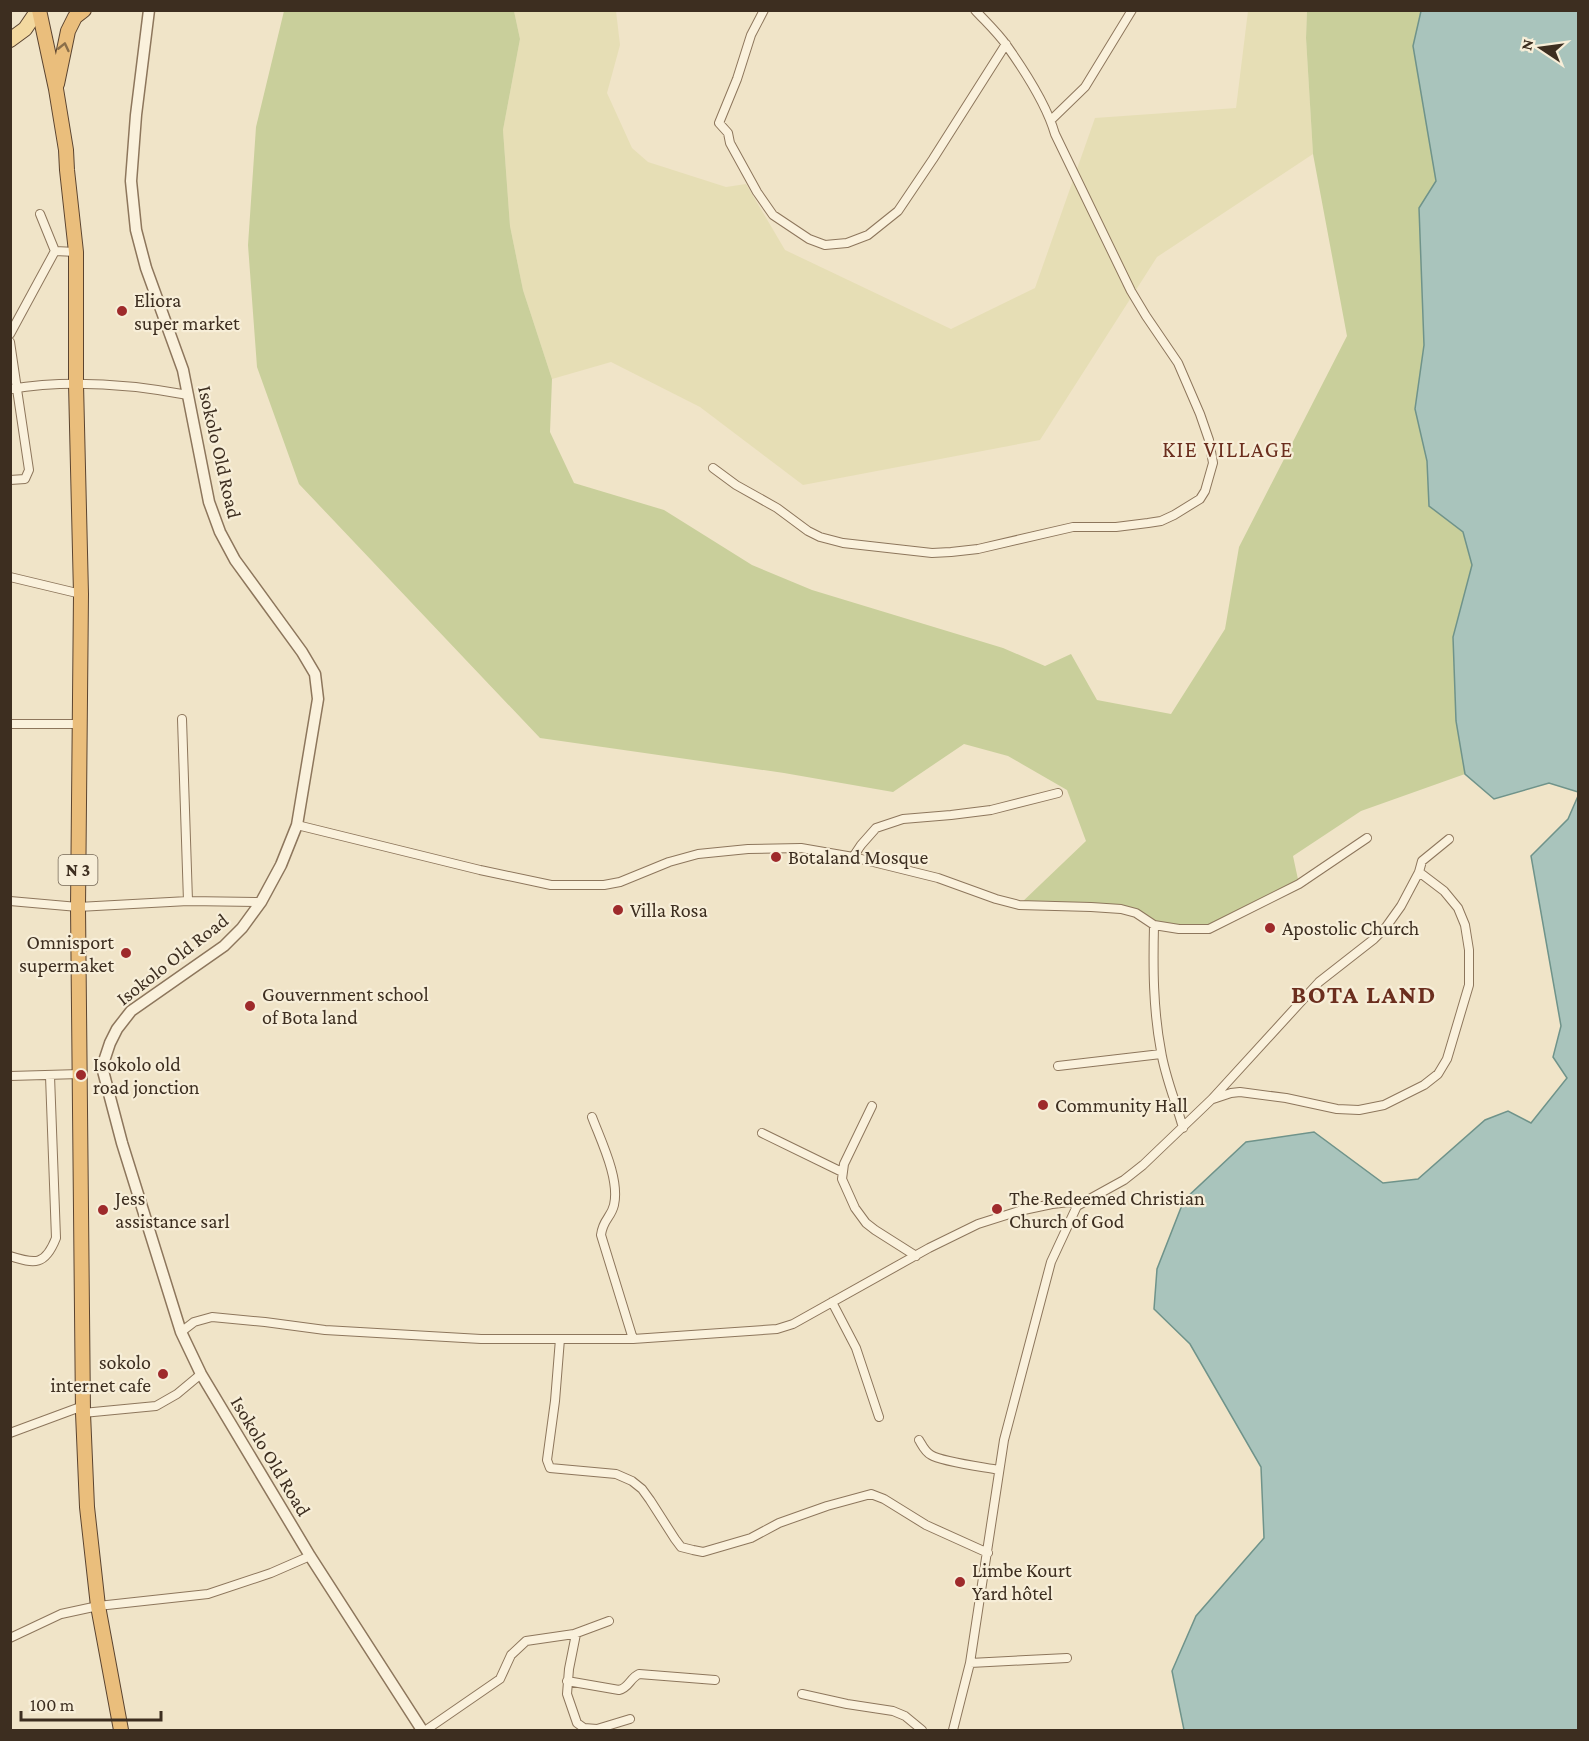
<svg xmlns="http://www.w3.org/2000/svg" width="1589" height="1741" font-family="'Crimson Pro',serif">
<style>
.farmland{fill:#e6deb5}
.green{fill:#c9cf9b}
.water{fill:#a9c4bc;stroke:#6f938a;stroke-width:1.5}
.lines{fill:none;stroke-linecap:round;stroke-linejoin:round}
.minor-casing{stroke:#8d765c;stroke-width:10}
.tertiary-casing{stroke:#8d765c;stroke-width:13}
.primary-casing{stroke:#5b4430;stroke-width:16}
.trunk-casing{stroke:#5b4430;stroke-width:16}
.minor{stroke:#faf1dc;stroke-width:8}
.tertiary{stroke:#faf1dc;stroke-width:10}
.primary{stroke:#f3d9a0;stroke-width:14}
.trunk{stroke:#eabe7c;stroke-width:14}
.oneway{stroke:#8b6f49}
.poi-dot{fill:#9e2a2b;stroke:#f7eed8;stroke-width:2}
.labels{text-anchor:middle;stroke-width:4.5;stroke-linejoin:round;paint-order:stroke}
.shield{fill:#f7eed8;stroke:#756857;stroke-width:1.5}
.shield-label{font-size:18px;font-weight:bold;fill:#3d2e20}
.poi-label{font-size:20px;fill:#3d2e20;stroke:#f7eed8;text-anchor:start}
.street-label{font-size:20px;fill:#3d2e20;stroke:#f7eed8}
.quarter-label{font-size:22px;letter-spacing:1.5px;fill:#6b2e1e;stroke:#f7eed8}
.district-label{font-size:26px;font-weight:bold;letter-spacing:1.5px;fill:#6b2e1e;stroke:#f7eed8}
</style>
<rect width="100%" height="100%" fill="#f0e4c8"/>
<path class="farmland" d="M514 11H616L620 45 607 93 632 148 648 162 726 187 746 184 785 250 951 329 1035 288 1095 118 1236 108 1248 11H1307L1306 38 1313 154 1157 257 1040 440 803 485 700 407 611 362 552 379 523 290 510 226 503 130 520 39Z"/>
<path class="green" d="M284 11H514L520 39 503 130 510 226 523 290 552 379 550 432 574 483 664 510 752 565 812 590 1003 648 1045 666 1071 654 1097 700 1171 714 1225 629 1239 547 1347 336 1313 154 1306 38 1307 11H1421L1413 46 1436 181 1419 209 1424 345 1415 409 1427 461 1429 506 1463 532 1472 565 1453 637 1456 721 1465 774 1361 811 1293 856 1299 884 1209 929 1140 919 1131 912 1019 905 1086 841 1067 790 1008 756 964 744 893 792 784 773 540 738 299 484 257 367 248 245 256 127Z"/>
<path class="water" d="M1421 11H1578V792L1549 783 1494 799 1465 774 1456 721 1453 637 1472 565 1463 532 1429 506 1427 461 1415 409 1424 345 1419 208 1436 181 1413 46Z
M1578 796V1730H1184L1172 1671 1196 1616 1264 1538 1261 1467 1190 1344 1154 1309 1157 1269 1184 1200 1246 1142 1314 1132 1383 1183 1418 1179 1485 1120 1508 1111 1531 1123 1567 1078 1553 1057 1561 1026 1531 856 1568 819Z"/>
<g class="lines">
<defs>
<path id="minor" d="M764 10 751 35 737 79 719 123 728 133 730 143 757 192 773 215 809 239 825 245 847 243 868 235 898 211 933 159 1006 44
M1051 120 1085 87 1132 10
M40 214 55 251 76 252
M10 334 55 251
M10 342 29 470 25 479 10 480
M10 389C69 379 130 384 188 395
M713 468 736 485 777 508 808 531 820 537 843 543 932 553 951 552 978 549 1073 527H1116L1148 523 1161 521 1174 515 1200 499 1205 491 1213 463 1209 440 1200 414 1178 363 1146 316 1131 291 1055 134C1047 106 1024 70 1007 46 998 33 986 22 975 10
M10 577 81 594
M182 719 188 901
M10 724H79
M297 825 480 870 551 885H604L620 882 669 862 698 854 748 849 801 848 853 857 938 878 996 899 1019 905 1091 907 1121 909 1136 913 1154 925C1153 967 1153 1009 1161 1051 1165 1077 1176 1102 1183 1128
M853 857 861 845 876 828 903 819 951 815 991 810 1058 793
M10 901 78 907 188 901 261 902
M1154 925 1179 929H1209L1299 884 1367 838
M1058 1066 1161 1054
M10 1076 80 1074
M1213 1099 1231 1093 1240 1092 1286 1098 1337 1109 1359 1110 1384 1105 1424 1085 1438 1074 1447 1059 1469 985V950L1465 925 1458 908 1444 891 1419 872
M872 1106 844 1164 842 1179 855 1208 866 1223 875 1230 916 1256
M592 1117C601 1141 620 1179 614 1205 611 1218 603 1219 601 1235L633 1339
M762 1133 842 1172
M10 1256C35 1264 45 1266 56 1238L50 1076
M832 1302 856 1348 879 1417
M181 1332 194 1322 212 1317 265 1322 325 1330 481 1339H633L777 1329 793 1324 929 1248 978 1224 1019 1211 1052 1204 1070 1202 1077 1206
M560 1339 555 1401 547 1460 550 1468 616 1474 632 1481 642 1489 650 1500 675 1539 681 1547 693 1550 703 1552 751 1538 779 1523 827 1506 871 1494 884 1499 926 1525 988 1553
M83 1413 156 1406 177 1394 201 1374
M10 1433 83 1406
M919 1440C922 1445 925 1452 931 1455 942 1462 984 1467 999 1470
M576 1634 569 1669 567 1694 577 1723 584 1728 597 1729 630 1719
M10 1638 61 1614 98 1606 208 1594 271 1573 310 1556
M970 1663 1067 1658
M567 1681 619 1690C629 1688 630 1678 639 1674L715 1680
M802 1694 847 1704 893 1711 905 1716 922 1730
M426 1730 500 1679 511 1655 526 1641 574 1634 609 1621
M953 1730 970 1663 1004 1440 1051 1262 1077 1206 1124 1180 1143 1165 1212 1099 1319 982 1374 939 1386 927 1401 906 1419 872 1422 861 1449 839"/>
<path id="tertiary" d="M149 10 136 115 131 181 136 230 146 268 183 370 209 502 220 532 235 560 302 652 315 674 318 699 297 825 281 865 261 902 242 928 224 946 131 1011 117 1029 110 1043 102 1067 122 1143 181 1332 201 1374 310 1556 422 1730"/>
<path id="primary" d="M10 40 25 29 38 10"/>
<path id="trunk" d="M39 10 56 89 66 150 67 170 76 252V384L81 594 78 907 83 1413 87 1507 98 1606 121 1730
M57 84 68 31 75 17 84 10"/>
</defs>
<use href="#minor" class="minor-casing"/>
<use href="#tertiary" class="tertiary-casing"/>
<use href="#primary" class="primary-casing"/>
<use href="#trunk" class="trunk-casing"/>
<use href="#minor" class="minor"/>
<use href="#tertiary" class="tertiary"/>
<use href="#primary" class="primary"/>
<use href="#trunk" class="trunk"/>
</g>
<defs><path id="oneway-chevron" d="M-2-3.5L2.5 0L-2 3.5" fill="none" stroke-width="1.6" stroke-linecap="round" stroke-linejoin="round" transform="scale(1.5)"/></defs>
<use class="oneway" href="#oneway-chevron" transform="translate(64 47) rotate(-77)"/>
<g class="poi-dot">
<circle cx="122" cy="311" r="6"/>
<circle cx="776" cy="857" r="6"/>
<circle cx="618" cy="910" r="6"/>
<circle cx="1270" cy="928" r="6"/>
<circle cx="126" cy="953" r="6"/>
<circle cx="250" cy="1006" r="6"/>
<circle cx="81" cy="1075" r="6"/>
<circle cx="1043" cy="1105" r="6"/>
<circle cx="997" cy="1209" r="6"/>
<circle cx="103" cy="1210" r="6"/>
<circle cx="163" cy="1374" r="6"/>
<circle cx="960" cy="1582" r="6"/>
</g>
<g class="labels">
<rect class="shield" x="58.5" y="855" width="39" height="30" rx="4.5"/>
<g class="shield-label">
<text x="78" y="876">N 3</text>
</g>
<g class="poi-label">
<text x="134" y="307">Eliora<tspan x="134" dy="23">super market</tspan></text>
<text x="788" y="864">Botaland Mosque</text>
<text x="630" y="917">Villa Rosa</text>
<text x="1282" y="935">Apostolic Church</text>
<text x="114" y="949" text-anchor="end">Omnisport<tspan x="114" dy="23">supermaket</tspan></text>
<text x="262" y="1001">Gouvernment school<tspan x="262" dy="23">of Bota land</tspan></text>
<text x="93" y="1071">Isokolo old<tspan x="93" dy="23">road jonction</tspan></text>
<text x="1055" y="1112">Community Hall</text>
<text x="115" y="1205">Jess<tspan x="115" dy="23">assistance sarl</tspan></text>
<text x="1009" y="1205">The Redeemed Christian<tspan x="1009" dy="23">Church of God</tspan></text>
<text x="151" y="1369" text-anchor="end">sokolo<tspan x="151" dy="23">internet cafe</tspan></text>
<text x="972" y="1577">Limbe Kourt<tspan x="972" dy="23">Yard hôtel</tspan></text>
</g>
<g class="street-label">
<text transform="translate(220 452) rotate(77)" y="7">Isokolo Old Road</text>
<text transform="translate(172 959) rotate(-38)" y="7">Isokolo Old Road</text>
<text transform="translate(271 1456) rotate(59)" y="7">Isokolo Old Road</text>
</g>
<g class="quarter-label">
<text x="1228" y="457">KIE VILLAGE</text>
</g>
<g class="district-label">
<text x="1364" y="1003">BOTA LAND</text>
</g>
</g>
<rect width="1589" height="1741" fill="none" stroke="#3d2e20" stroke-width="24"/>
<g transform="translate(1541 48) rotate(283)" stroke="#f7eed8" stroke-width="4.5" paint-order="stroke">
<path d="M0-4.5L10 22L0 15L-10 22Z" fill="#3d2e20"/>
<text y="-9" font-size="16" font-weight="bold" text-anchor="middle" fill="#3d2e20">N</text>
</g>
<path d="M21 1711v9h140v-9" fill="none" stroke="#3d2e20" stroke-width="3"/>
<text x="30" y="1711" font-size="18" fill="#3d2e20" stroke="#f7eed8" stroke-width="4.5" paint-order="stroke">100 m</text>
</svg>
